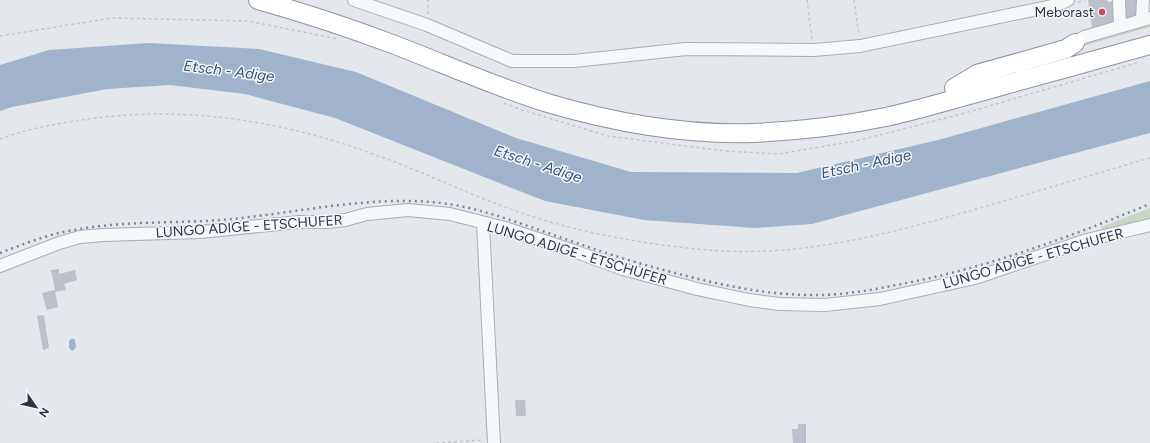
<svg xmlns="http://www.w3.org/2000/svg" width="1150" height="443" font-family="Figtree,sans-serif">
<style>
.green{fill:#c9d6c5}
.water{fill:#9fb4cc}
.building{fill:#bbc0ca}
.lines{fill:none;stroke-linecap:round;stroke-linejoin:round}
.minor-casing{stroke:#a9aeb7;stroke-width:14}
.highway-casing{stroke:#8b94a3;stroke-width:20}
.path{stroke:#c2c5cb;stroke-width:1.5;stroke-dasharray:3 3;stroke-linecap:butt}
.minor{stroke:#f7f8fa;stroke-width:12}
.highway{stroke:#fff;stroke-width:18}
.rail{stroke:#7d8696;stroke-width:2.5;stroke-dasharray:2 4;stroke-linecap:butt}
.poi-dot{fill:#d1495b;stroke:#f4f6f9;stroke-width:1.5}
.labels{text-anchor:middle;stroke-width:3;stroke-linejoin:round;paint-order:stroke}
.poi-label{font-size:14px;fill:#2b3445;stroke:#f4f6f9;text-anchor:end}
.street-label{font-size:14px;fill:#2b3445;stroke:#f4f6f9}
.water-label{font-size:15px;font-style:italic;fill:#34527a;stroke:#f4f6f9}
</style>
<rect width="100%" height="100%" fill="#e4e7ec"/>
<path class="green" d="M1150 23V27L1076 48 1080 44Z
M1150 208V222L1103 232 1101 227Z"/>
<path class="water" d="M148 43 259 49 356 72 516 138 631 172 797 173 938 140 1150 81V133L812 224 755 228 644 220 545 201 335 118 245 94 170 85 107 89 12 107 0 111V65L49 50Z
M72 338 75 340 76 347 74 350 72 351 69 348V341Z"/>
<path class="building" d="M1088 0H1107L1108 2 1119 0H1137V18L1092 27Z
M59 269V274L75 270 77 280 64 284 66 290 55 292 58 307 47 310 42 293 55 290 51 270Z
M44 315 49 348 43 350 37 316Z
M515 400H525L526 416H516Z
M798 424H806V443H793L792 429H798Z"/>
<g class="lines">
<defs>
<path id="minor" d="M354 0 427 25 512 61H574L686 49 814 50 860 46 1057 5 1068 0
M1119 0 1120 26
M1142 20 1143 0
M1075 43 1084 37 1150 18
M483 223 494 443
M0 266 59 243 80 237 103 235 200 232 299 222H328L345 220 367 214 408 210 450 214 505 228 574 251 623 269 697 289 749 300 779 304 825 305 880 299 975 278 1087 240 1150 225"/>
<path id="highway" d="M258 0C305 13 350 28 395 45 447 65 498 88 551 104 616 123 685 135 753 133 797 131 842 126 886 117 922 109 958 98 994 88 1046 74 1098 59 1150 45
M954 88 977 74 1066 49 1075 43"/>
</defs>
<use href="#minor" class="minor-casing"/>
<use href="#highway" class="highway-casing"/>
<path class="path" d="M807 0 812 40
M854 0 859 36
M1078 2 1085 0
M428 14V0
M0 36 112 18 248 21 338 39
M504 103 522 110 608 136 725 151 778 154 856 141 965 113 1140 62
M0 139C24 130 49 125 75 121 175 104 278 119 373 154 428 173 479 200 534 217 590 235 651 245 709 250 799 258 888 234 973 210 1032 193 1091 175 1150 158
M436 443 484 440"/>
<use href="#minor" class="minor"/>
<use href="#highway" class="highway"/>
<path class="rail" d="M0 253C24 244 48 234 74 230 126 220 180 224 233 219 310 211 394 190 469 208 506 217 541 231 577 243 610 255 644 265 679 274 721 285 763 294 807 295 837 296 867 291 896 285 984 269 1067 238 1150 204"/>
</g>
<circle class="poi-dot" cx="1102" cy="12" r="4"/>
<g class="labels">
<g class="poi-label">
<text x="1094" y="17">Meborast</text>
</g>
<g class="street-label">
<text transform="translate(249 226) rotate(-4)" y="5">LUNGO ADIGE - ETSCHUFER</text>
<text transform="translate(577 253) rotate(17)" y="5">LUNGO ADIGE - ETSCHUFER</text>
<text transform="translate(1033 258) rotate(-16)" y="5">LUNGO ADIGE - ETSCHUFER</text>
</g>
<g class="water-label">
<text transform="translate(229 71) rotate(7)" y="5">Etsch - Adige</text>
<text transform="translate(538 164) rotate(18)" y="5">Etsch - Adige</text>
<text transform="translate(866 164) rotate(-12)" y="5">Etsch - Adige</text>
</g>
</g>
<g transform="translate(36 407) rotate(124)" stroke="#f4f6f9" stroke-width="3" paint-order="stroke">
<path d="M0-3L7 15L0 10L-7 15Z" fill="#2b3445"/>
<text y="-6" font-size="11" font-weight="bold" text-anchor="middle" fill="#2b3445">N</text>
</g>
</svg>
